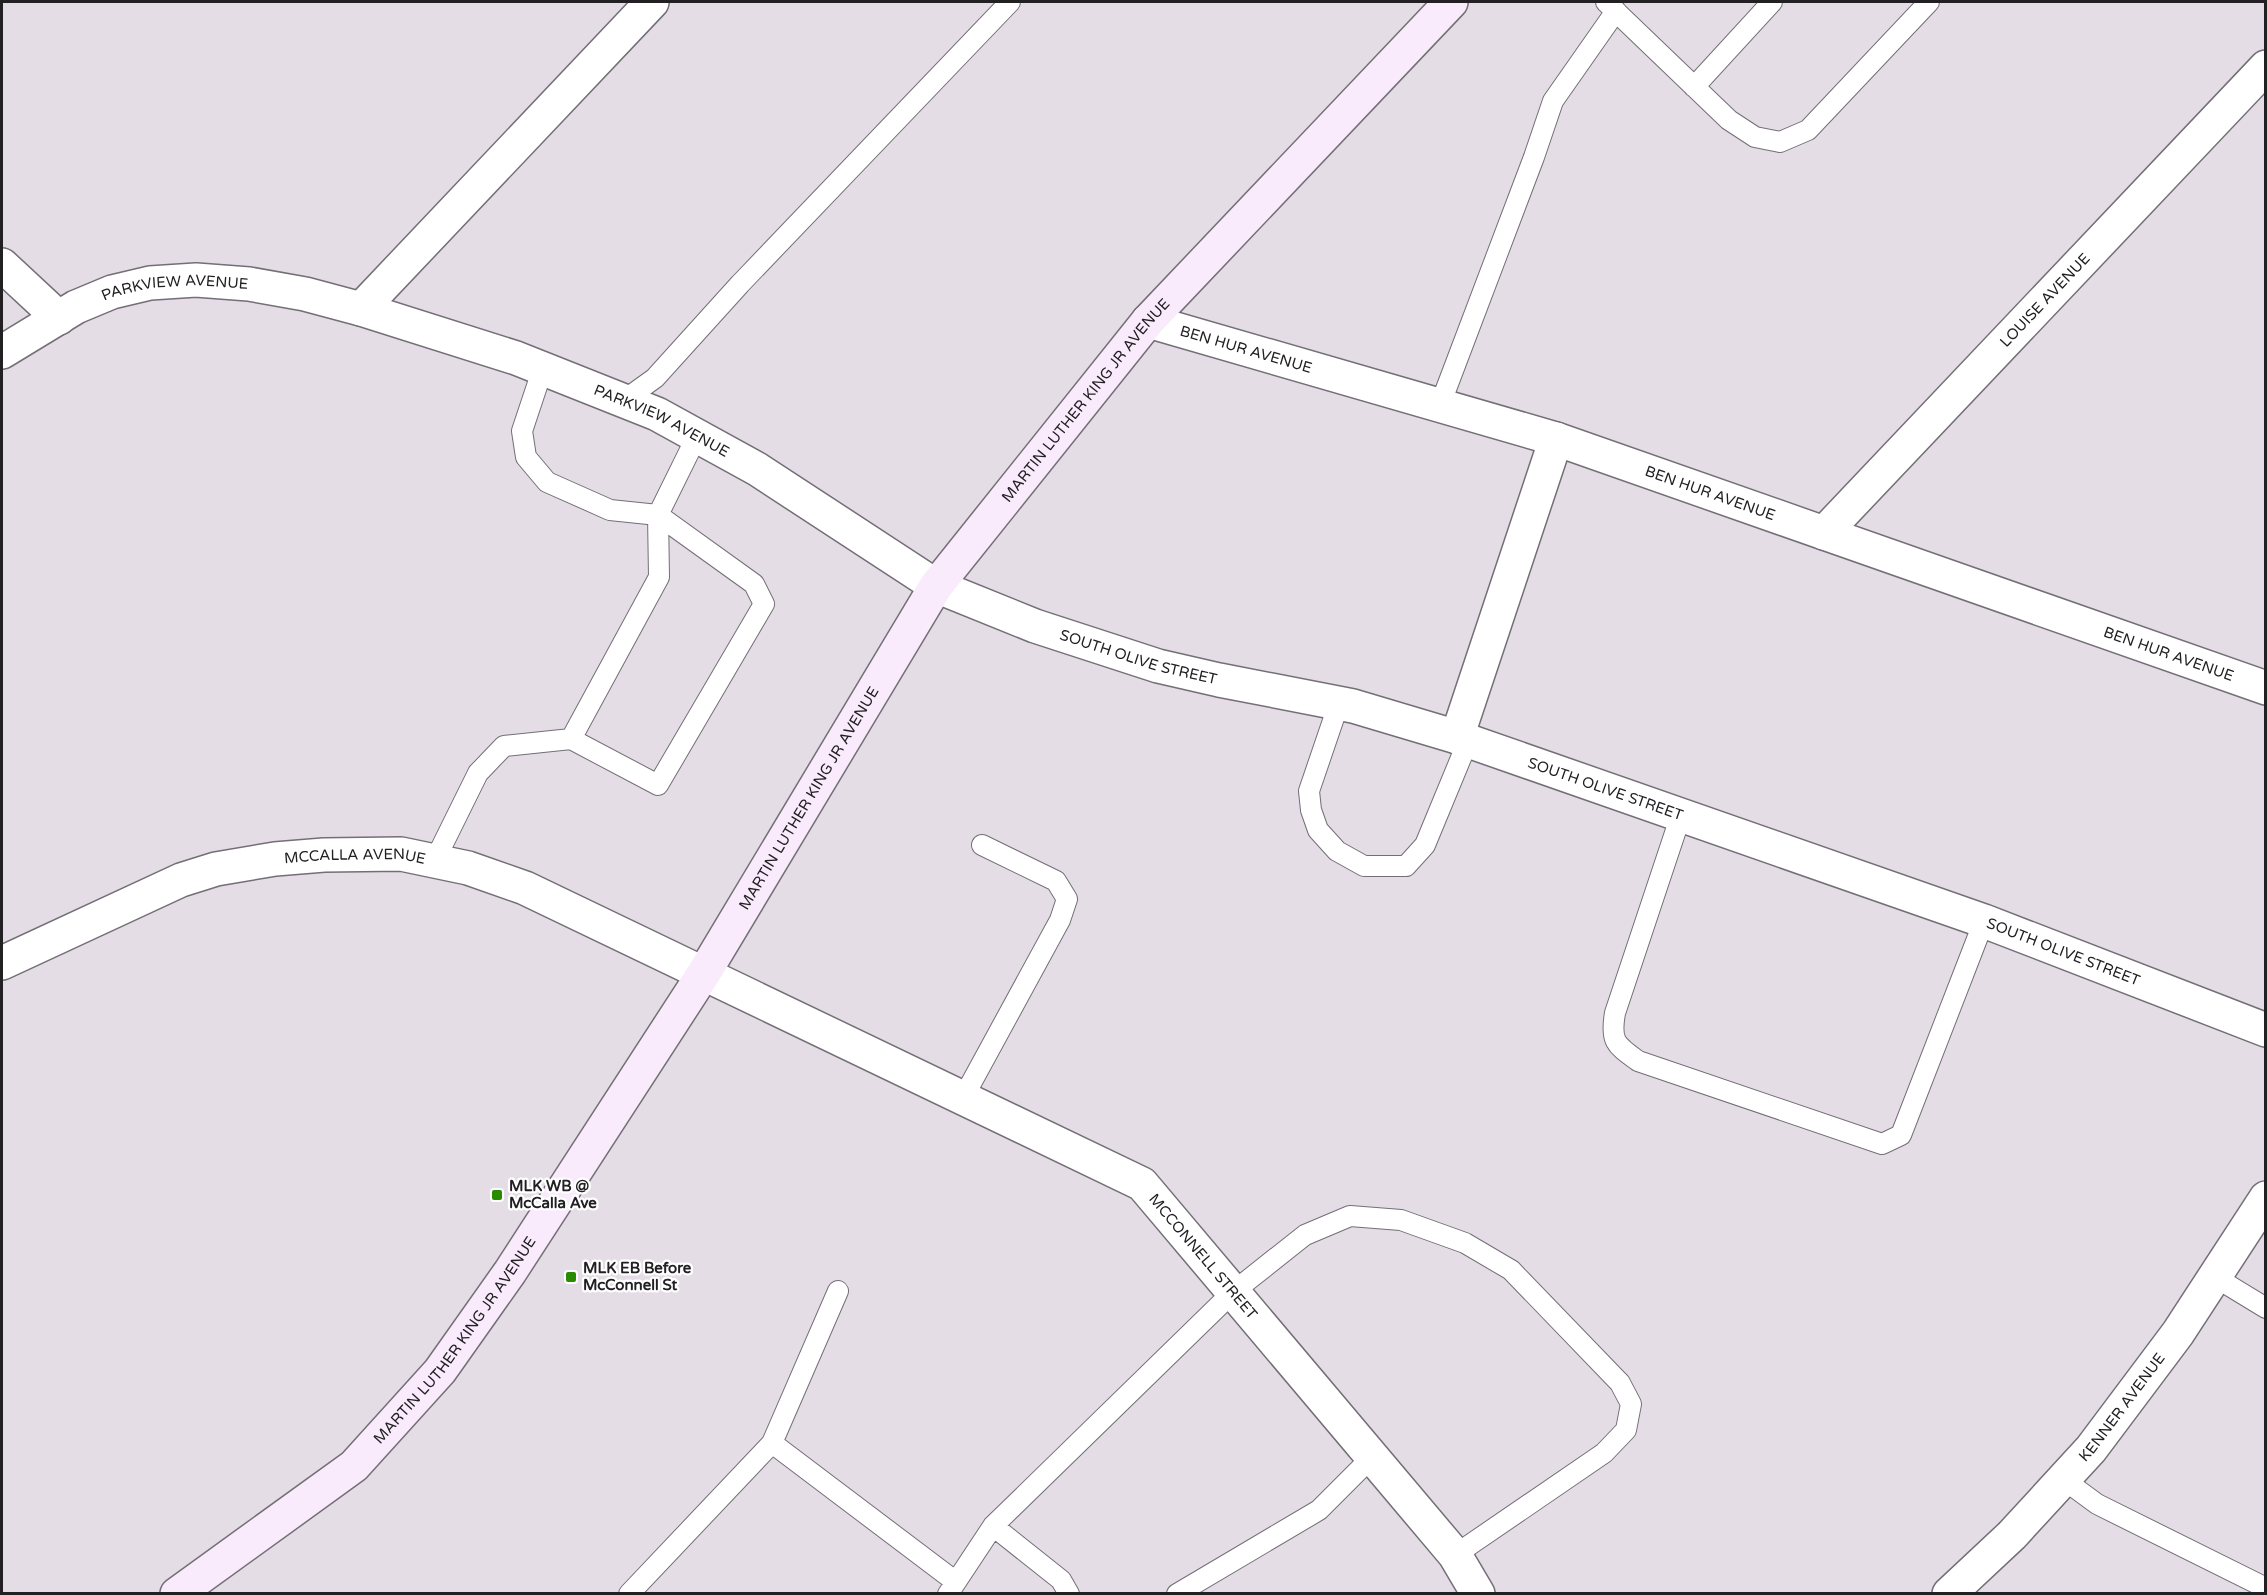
<svg xmlns="http://www.w3.org/2000/svg" width="2267" height="1595" font-family="'Varela Round',sans-serif">
<style>
.lines{fill:none;stroke-linecap:round;stroke-linejoin:round}
.lane-casing{stroke:#746e76;stroke-width:22}
.street-casing{stroke:#746e76;stroke-width:36}
.secondary-casing{stroke:#746e76;stroke-width:36}
.lane{stroke:#fff;stroke-width:20}
.street{stroke:#fff;stroke-width:33}
.secondary{stroke:#f9ebfc;stroke-width:33}
.poi-dot{fill:#298c00;stroke:#fff;stroke-width:2}
.labels{text-anchor:middle;stroke-width:4.5;stroke-linejoin:round;paint-order:stroke}
.street-label{font-size:15px;fill:#232024;stroke:#fff}
.poi-label{font-size:15px;font-weight:bold;fill:#232024;stroke:#fff;text-anchor:start}
</style>
<rect width="100%" height="100%" fill="#e4dde6"/>
<g class="lines">
<defs>
<path id="lane" d="M1606 2 1729 120 1755 137 1780 142 1808 130 1929 2
M1694 87 1772 2
M543 368 522 431 526 457 547 482 610 510 658 515 754 584 764 604 658 785 571 739
M623 401 655 378 740 284 1010 2
M1440 405 1534 157 1553 101 1616 11
M1339 703 1309 791 1311 810 1318 830 1337 851 1364 866H1406L1425 845 1468 741
M1681 815 1615 1013C1610 1042 1616 1045 1638 1061L1882 1144 1901 1135 1984 921
M435 860 478 773 504 746 571 739 659 577 658 515 697 436
M963 1098 1060 920 1067 899 1056 881 982 845
M2215 1277 2266 1308
M838 1291 772 1443 956 1582
M2063 1479 2097 1504 2266 1588
M993 1526 1061 1580 1069 1594
M629 1594 772 1443
M948 1594 993 1526 1233 1292 1305 1235 1350 1216 1401 1220 1465 1243 1511 1270 1620 1383 1631 1404 1626 1430 1604 1453 1455 1555
M1177 1594 1319 1510 1372 1457"/>
<g id="street">
<path d="M2 265 59 318"/>
<path d="M361 309 652 2"/>
<path id="s1" d="M1148 321 1556 439 2266 688"/>
<path id="s2" d="M2 352 76 307 112 292 150 283 196 280 249 284 305 294 361 309 516 358 657 414 757 469 936 586 1035 626 1158 666 1219 680 1353 706 1457 737 1984 921 2266 1030"/>
<path id="s3" d="M1824 533 2266 67"/>
<path d="M1457 737 1556 439"/>
<path id="s4" d="M2 963 181 880 216 869 275 859 324 855 401 854 468 868 525 888 1142 1184 1455 1555 1478 1594"/>
<path id="s5" d="M1949 1594 2012 1535 2091 1449 2178 1333 2266 1198"/>
</g>
<g id="secondary">
<path id="s6" d="M177 1594 354 1466 440 1371 510 1272 704 973 936 586 1148 321 1451 2"/>
</g>
</defs>
<use href="#lane" class="lane-casing"/>
<use href="#street" class="street-casing"/>
<use href="#secondary" class="secondary-casing"/>
<use href="#lane" class="lane"/>
<use href="#street" class="street"/>
<use href="#secondary" class="secondary"/>
</g>
<g class="poi-dot">
<rect x="491" y="1189" width="12" height="12" rx="3"/>
<rect x="565" y="1271" width="12" height="12" rx="3"/>
</g>
<g class="labels">
<g class="street-label">
<text dy="5" stroke="none"><textPath href="#s2" startOffset="189">PARKVIEW AVENUE</textPath></text>
<text dy="5" stroke="none"><textPath href="#s3" startOffset="321">LOUISE AVENUE</textPath></text>
<text dy="5" stroke="none"><textPath href="#s1" startOffset="102">BEN HUR AVENUE</textPath></text>
<text dy="5" stroke="none"><textPath href="#s6" startOffset="1514">MARTIN LUTHER KING JR AVENUE</textPath></text>
<text dy="5" stroke="none"><textPath href="#s2" startOffset="700">PARKVIEW AVENUE</textPath></text>
<text dy="5" stroke="none"><textPath href="#s1" startOffset="588">BEN HUR AVENUE</textPath></text>
<text dy="5" stroke="none"><textPath href="#s1" startOffset="1074">BEN HUR AVENUE</textPath></text>
<text dy="5" stroke="none"><textPath href="#s2" startOffset="1236">SOUTH OLIVE STREET</textPath></text>
<text dy="5" stroke="none"><textPath href="#s2" startOffset="1722">SOUTH OLIVE STREET</textPath></text>
<text dy="5" stroke="none"><textPath href="#s6" startOffset="1028">MARTIN LUTHER KING JR AVENUE</textPath></text>
<text dy="5" stroke="none"><textPath href="#s4" startOffset="374">MCCALLA AVENUE</textPath></text>
<text dy="5" stroke="none"><textPath href="#s2" startOffset="2208">SOUTH OLIVE STREET</textPath></text>
<text dy="5" stroke="none"><textPath href="#s4" startOffset="1328">MCCONNELL STREET</textPath></text>
<text dy="5" stroke="none"><textPath href="#s6" startOffset="380">MARTIN LUTHER KING JR AVENUE</textPath></text>
<text dy="5" stroke="none"><textPath href="#s5" startOffset="255">KENNER AVENUE</textPath></text>
</g>
<g class="poi-label">
<text x="509" y="1191">MLK WB @<tspan x="509" dy="17">McCalla Ave</tspan></text>
<text x="583" y="1273">MLK EB Before<tspan x="583" dy="17">McConnell St</tspan></text>
</g>
</g>
<rect width="2267" height="1595" fill="none" stroke="#232024" stroke-width="6"/>
</svg>
